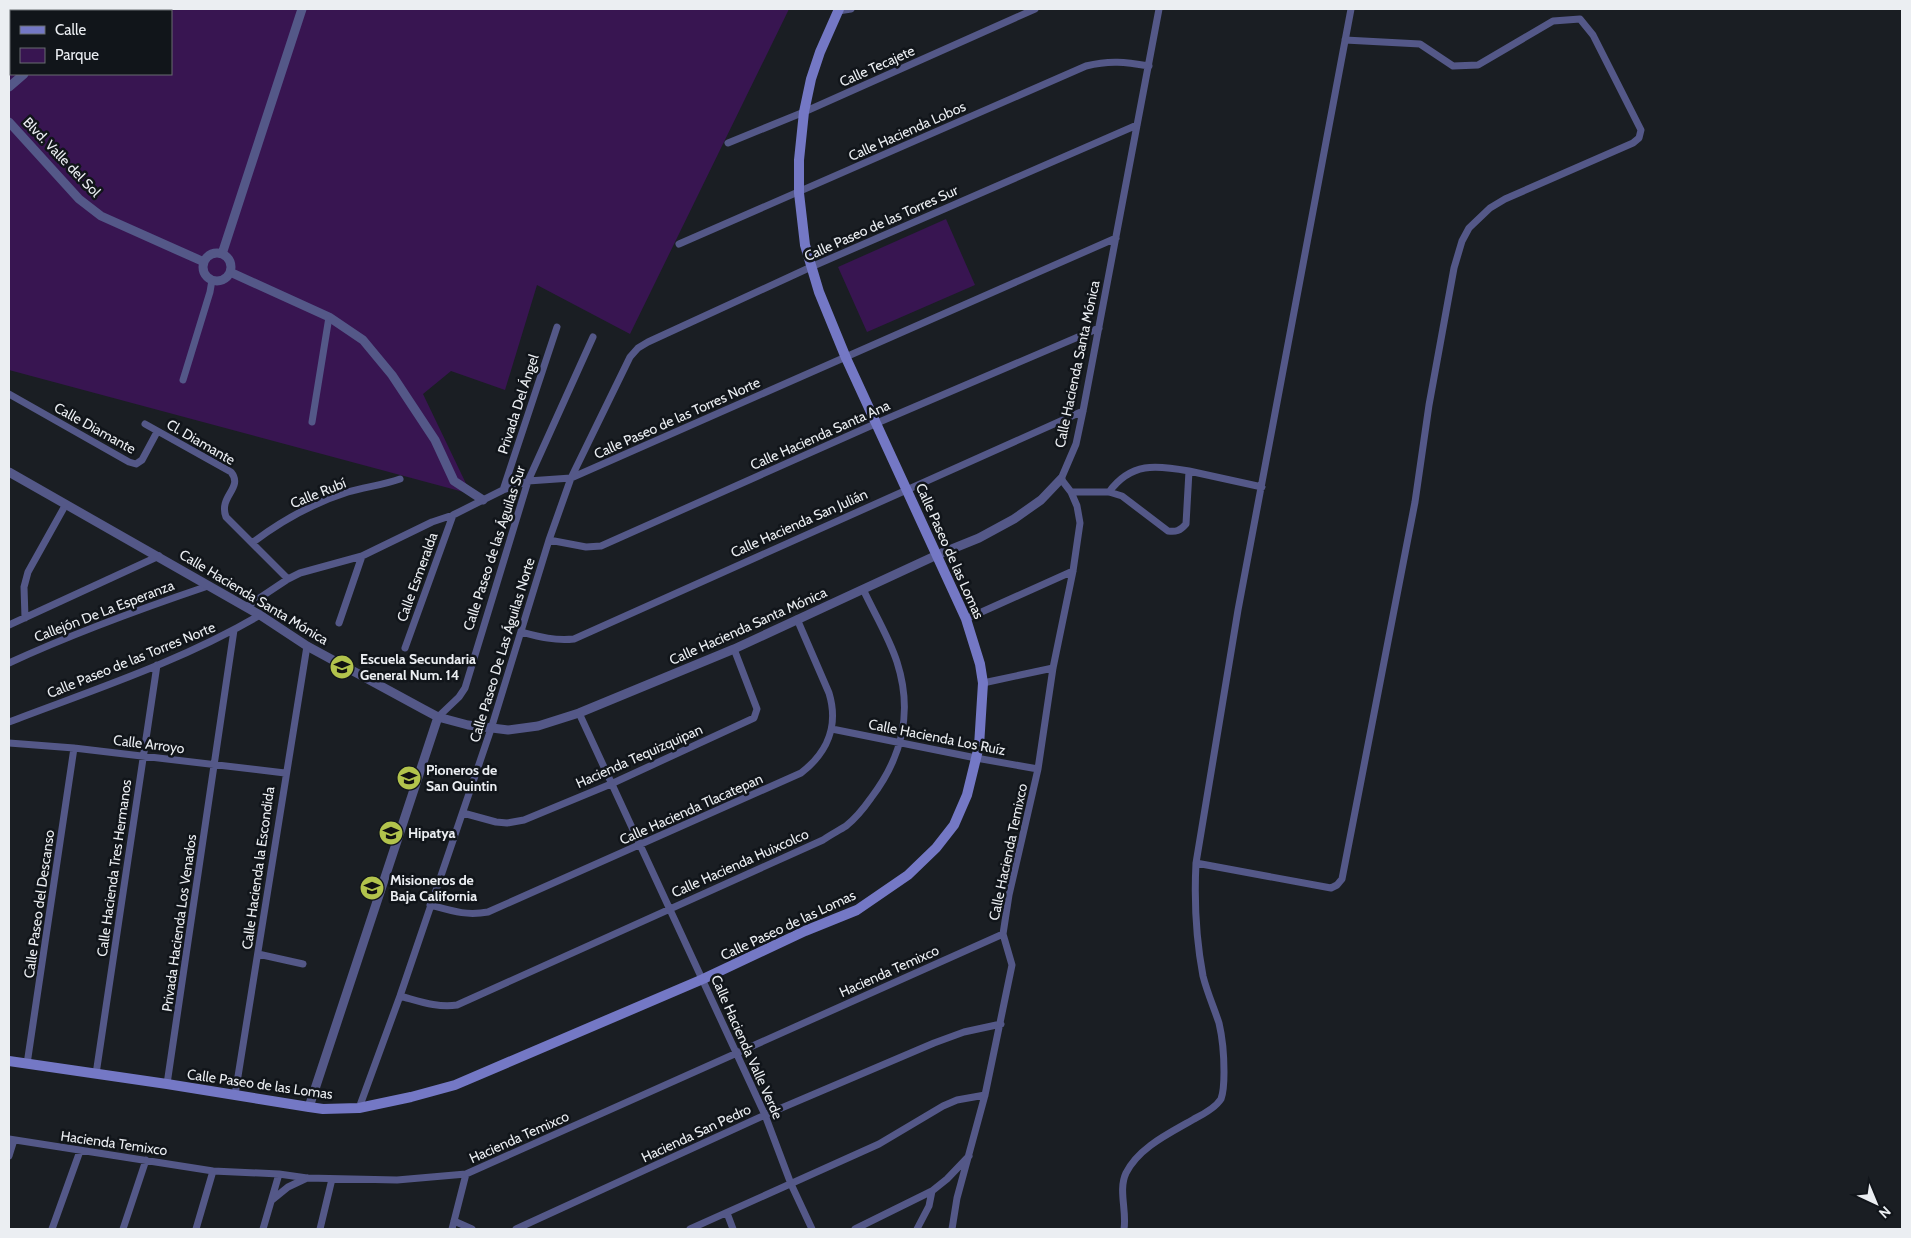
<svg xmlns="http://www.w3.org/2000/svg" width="1911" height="1238" font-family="Cabin,sans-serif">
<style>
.green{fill:#381551;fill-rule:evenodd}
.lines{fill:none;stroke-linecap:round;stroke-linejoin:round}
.minor{stroke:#545888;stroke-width:7}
.tertiary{stroke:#545888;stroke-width:9}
.secondary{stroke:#7478c5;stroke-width:10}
.labels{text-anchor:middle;stroke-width:5;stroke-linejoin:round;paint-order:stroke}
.street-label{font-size:14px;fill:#ebeef2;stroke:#11151a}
.poi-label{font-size:14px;font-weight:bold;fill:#ebeef2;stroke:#11151a;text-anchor:start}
</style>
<rect width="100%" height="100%" fill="#1a1e23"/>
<path class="green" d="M9 9H789L630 334 537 285 505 390 451 371 423 394 471 494 9 370ZM11 11H171V74H11Z
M946 219 975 285 867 332 838 267Z"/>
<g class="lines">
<path class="minor" d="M838 11 851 9
M728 143 804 112 1035 9
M679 244 1086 66C1110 60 1125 62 1149 66
M183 380 210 292 212 280
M9 394 129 462 136 464 142 460 157 432
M312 422 329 317
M145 424 231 472C244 488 218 496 226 517L288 579
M503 490 557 327
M1071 492H1109L1122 496 1168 531C1176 532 1180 531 1186 524L1189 471 1262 487
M1109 492C1131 462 1156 465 1189 471
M549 540 586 547 601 546 877 423 1099 328
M252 543C281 521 313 503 348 492 365 487 383 485 400 479
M246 607 288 579 300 573 362 556 432 522 453 515 503 490 528 481 571 478 1116 238
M25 618 24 587 28 572 66 504
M966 619 1073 571
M339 623 362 556
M9 625 159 556
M521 632C540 637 555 641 574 639L1083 411
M405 648 453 515
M9 663C74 633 140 609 208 586
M983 683 1053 668
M579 713 765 1115 791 1184 812 1229
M438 717 459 697 465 688 528 481 593 337
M9 722C93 690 182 661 260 615
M832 729 976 758 1038 769
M9 743 74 748 285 773
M463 813 496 822 507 823 524 820 611 784 754 718 757 709 734 649
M1196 863 1331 888 1337 885 1342 879 1415 502 1429 405 1454 268 1462 241 1469 228 1490 208 1505 199 1633 143 1639 138 1641 130 1593 35 1580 19 1553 21 1478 65 1453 66 1420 44 1345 40
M430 905C452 911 466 916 488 912L801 773C827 753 839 726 829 693L797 619
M258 954 303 964
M400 996C419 1001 437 1008 457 1005L823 840C830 835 838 831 846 826 856 818 864 808 871 798 903 756 913 712 897 662 889 637 874 613 863 589
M27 1064 74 748
M96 1074 157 665
M167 1084 234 630
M235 1095 307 646
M359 1108 400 996 491 729 549 540 571 478 630 357 638 348 648 342 811 267 1137 125
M9 1139 213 1171 279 1174 307 1178 397 1180 466 1174 1003 934
M9 1156 14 1140
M272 1200 288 1187 307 1178
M727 1213 733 1229
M454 1221 472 1229
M52 1229 80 1151
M123 1229 146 1160
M196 1229 213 1171
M263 1229 279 1174
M320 1229 332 1179
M452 1229 466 1174
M516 1229 765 1115 934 1043 964 1032 1001 1024
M690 1229 879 1144 943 1106 957 1100 985 1095
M855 1229 932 1191 947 1179 969 1156
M917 1229 929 1206 932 1191
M952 1229 957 1198 985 1095 1012 965 1003 934 1009 895 1038 769 1053 668 1073 571 1080 523 1077 506 1071 492 1061 479 1076 444 1083 411 1159 9
M1124 1229C1127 1211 1118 1190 1126 1173 1139 1147 1170 1133 1194 1119 1202 1115 1216 1107 1221 1099 1224 1091 1224 1080 1224 1072 1224 1055 1223 1040 1219 1023 1214 1008 1207 992 1203 976 1196 939 1194 902 1196 863L1238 610 1351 9"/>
<path class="tertiary" d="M78 11 79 9
M9 87 24 74
M9 122 79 199 101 216 204 262
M203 267a14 14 0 1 1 28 0a14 14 0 1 1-28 0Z
M222 254 302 9
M230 272 329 317 363 340 392 375 435 440 454 481 483 500
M9 472 260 615 307 646 423 709 438 717 468 725 508 730 538 726 579 713 734 649 937 555 979 538 1014 519 1041 500 1061 479
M309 1107 438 717"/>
<path class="secondary" d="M9 1061 167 1084 309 1107 323 1109 359 1108 411 1097 455 1085 703 979 805 931 857 910 908 875 936 848 954 825 967 795 979 746 983 683 980 664 966 619 846 358 819 292 805 245 799 193V160L804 112 811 79 820 52 839 9"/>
</g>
<defs>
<symbol id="school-disc" viewBox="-11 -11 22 22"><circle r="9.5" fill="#b2c34c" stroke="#11151a"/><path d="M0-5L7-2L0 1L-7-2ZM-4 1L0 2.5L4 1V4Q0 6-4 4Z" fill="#111"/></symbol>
</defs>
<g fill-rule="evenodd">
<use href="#school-disc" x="328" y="653" width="28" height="28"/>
<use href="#school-disc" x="395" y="764" width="28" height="28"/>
<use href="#school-disc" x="377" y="819" width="28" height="28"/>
<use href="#school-disc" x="358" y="874" width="28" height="28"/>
</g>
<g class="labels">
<g class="street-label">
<text transform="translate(877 66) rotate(-24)" y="5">Calle Tecajete</text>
<text transform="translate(907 131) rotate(-24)" y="5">Calle Hacienda Lobos</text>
<text transform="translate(62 157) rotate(46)" y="5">Blvd. Valle del Sol</text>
<text transform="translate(881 223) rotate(-24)" y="5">Calle Paseo de las Torres Sur</text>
<text transform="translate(1077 364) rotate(-78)" y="5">Calle Hacienda Santa Mónica</text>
<text transform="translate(518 404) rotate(-72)" y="5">Privada Del Ángel</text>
<text transform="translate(677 418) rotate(-24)" y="5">Calle Paseo de las Torres Norte</text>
<text transform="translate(95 428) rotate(29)" y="5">Calle Diamante</text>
<text transform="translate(820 435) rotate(-24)" y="5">Calle Hacienda Santa Ana</text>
<text transform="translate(201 442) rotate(30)" y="5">Cl. Diamante</text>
<text transform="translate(318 493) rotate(-22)" y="5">Calle Rubí</text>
<text transform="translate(799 523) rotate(-24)" y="5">Calle Hacienda San Julián</text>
<text transform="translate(494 548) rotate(-72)" y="5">Calle Paseo de las Águilas Sur</text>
<text transform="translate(950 551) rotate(66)" y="5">Calle Paseo de las Lomas</text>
<text transform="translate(417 577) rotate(-70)" y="5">Calle Esmeralda</text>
<text transform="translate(254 597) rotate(31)" y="5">Calle Hacienda Santa Mónica</text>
<text transform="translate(104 611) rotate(-21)" y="5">Callejón De La Esperanza</text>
<text transform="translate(748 626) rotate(-24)" y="5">Calle Hacienda Santa Mónica</text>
<text transform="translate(502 650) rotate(-73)" y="5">Calle Paseo De Las Águilas Norte</text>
<text transform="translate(131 660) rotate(-22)" y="5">Calle Paseo de las Torres Norte</text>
<text transform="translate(937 737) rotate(11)" y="5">Calle Hacienda Los Ruíz</text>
<text transform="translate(149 744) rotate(7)" y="5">Calle Arroyo</text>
<text transform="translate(639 756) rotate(-24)" y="5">Hacienda Tequizquipan</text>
<text transform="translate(691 809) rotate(-24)" y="5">Calle Hacienda Tlacatepan</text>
<text transform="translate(1008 852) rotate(-78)" y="5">Calle Hacienda Temixco</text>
<text transform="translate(740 863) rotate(-24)" y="5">Calle Hacienda Huixcolco</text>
<text transform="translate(114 868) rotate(-82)" y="5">Calle Hacienda Tres Hermanos</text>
<text transform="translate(258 868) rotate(-82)" y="5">Calle Hacienda la Escondida</text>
<text transform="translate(39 904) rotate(-82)" y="5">Calle Paseo del Descanso</text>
<text transform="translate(179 923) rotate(-82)" y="5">Privada Hacienda Los Venados</text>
<text transform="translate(788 925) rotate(-25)" y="5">Calle Paseo de las Lomas</text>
<text transform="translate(889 971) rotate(-24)" y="5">Hacienda Temixco</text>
<text transform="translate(747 1047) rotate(66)" y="5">Calle Hacienda Valle Verde</text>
<text transform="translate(260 1084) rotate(8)" y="5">Calle Paseo de las Lomas</text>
<text transform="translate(696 1133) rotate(-25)" y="5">Hacienda San Pedro</text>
<text transform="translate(519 1137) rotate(-24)" y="5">Hacienda Temixco</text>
<text transform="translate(114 1143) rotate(8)" y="5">Hacienda Temixco</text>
</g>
<g class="poi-label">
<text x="360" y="664">Escuela Secundaria<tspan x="360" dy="16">General Num. 14</tspan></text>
<text x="426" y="775">Pioneros de<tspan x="426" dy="16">San Quintin</tspan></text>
<text x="408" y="838">Hipatya</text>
<text x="390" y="885">Misioneros de<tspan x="390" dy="16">Baja California</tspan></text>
</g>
</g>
<rect width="1911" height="1238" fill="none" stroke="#ebeef2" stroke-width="20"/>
<rect x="10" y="10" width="162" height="65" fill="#11151a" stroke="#686c70"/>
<rect x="20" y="26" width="25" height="8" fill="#7478c5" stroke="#686c70"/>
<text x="55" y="35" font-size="15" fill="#ebeef2">Calle</text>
<rect x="20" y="48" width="25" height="15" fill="#381551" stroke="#686c70"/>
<text x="55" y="60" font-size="15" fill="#ebeef2">Parque</text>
<g transform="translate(1876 1203) rotate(136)" stroke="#11151a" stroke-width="4" paint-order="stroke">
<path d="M0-4L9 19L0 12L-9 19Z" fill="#ebeef2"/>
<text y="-8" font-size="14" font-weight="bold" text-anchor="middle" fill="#ebeef2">N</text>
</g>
</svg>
